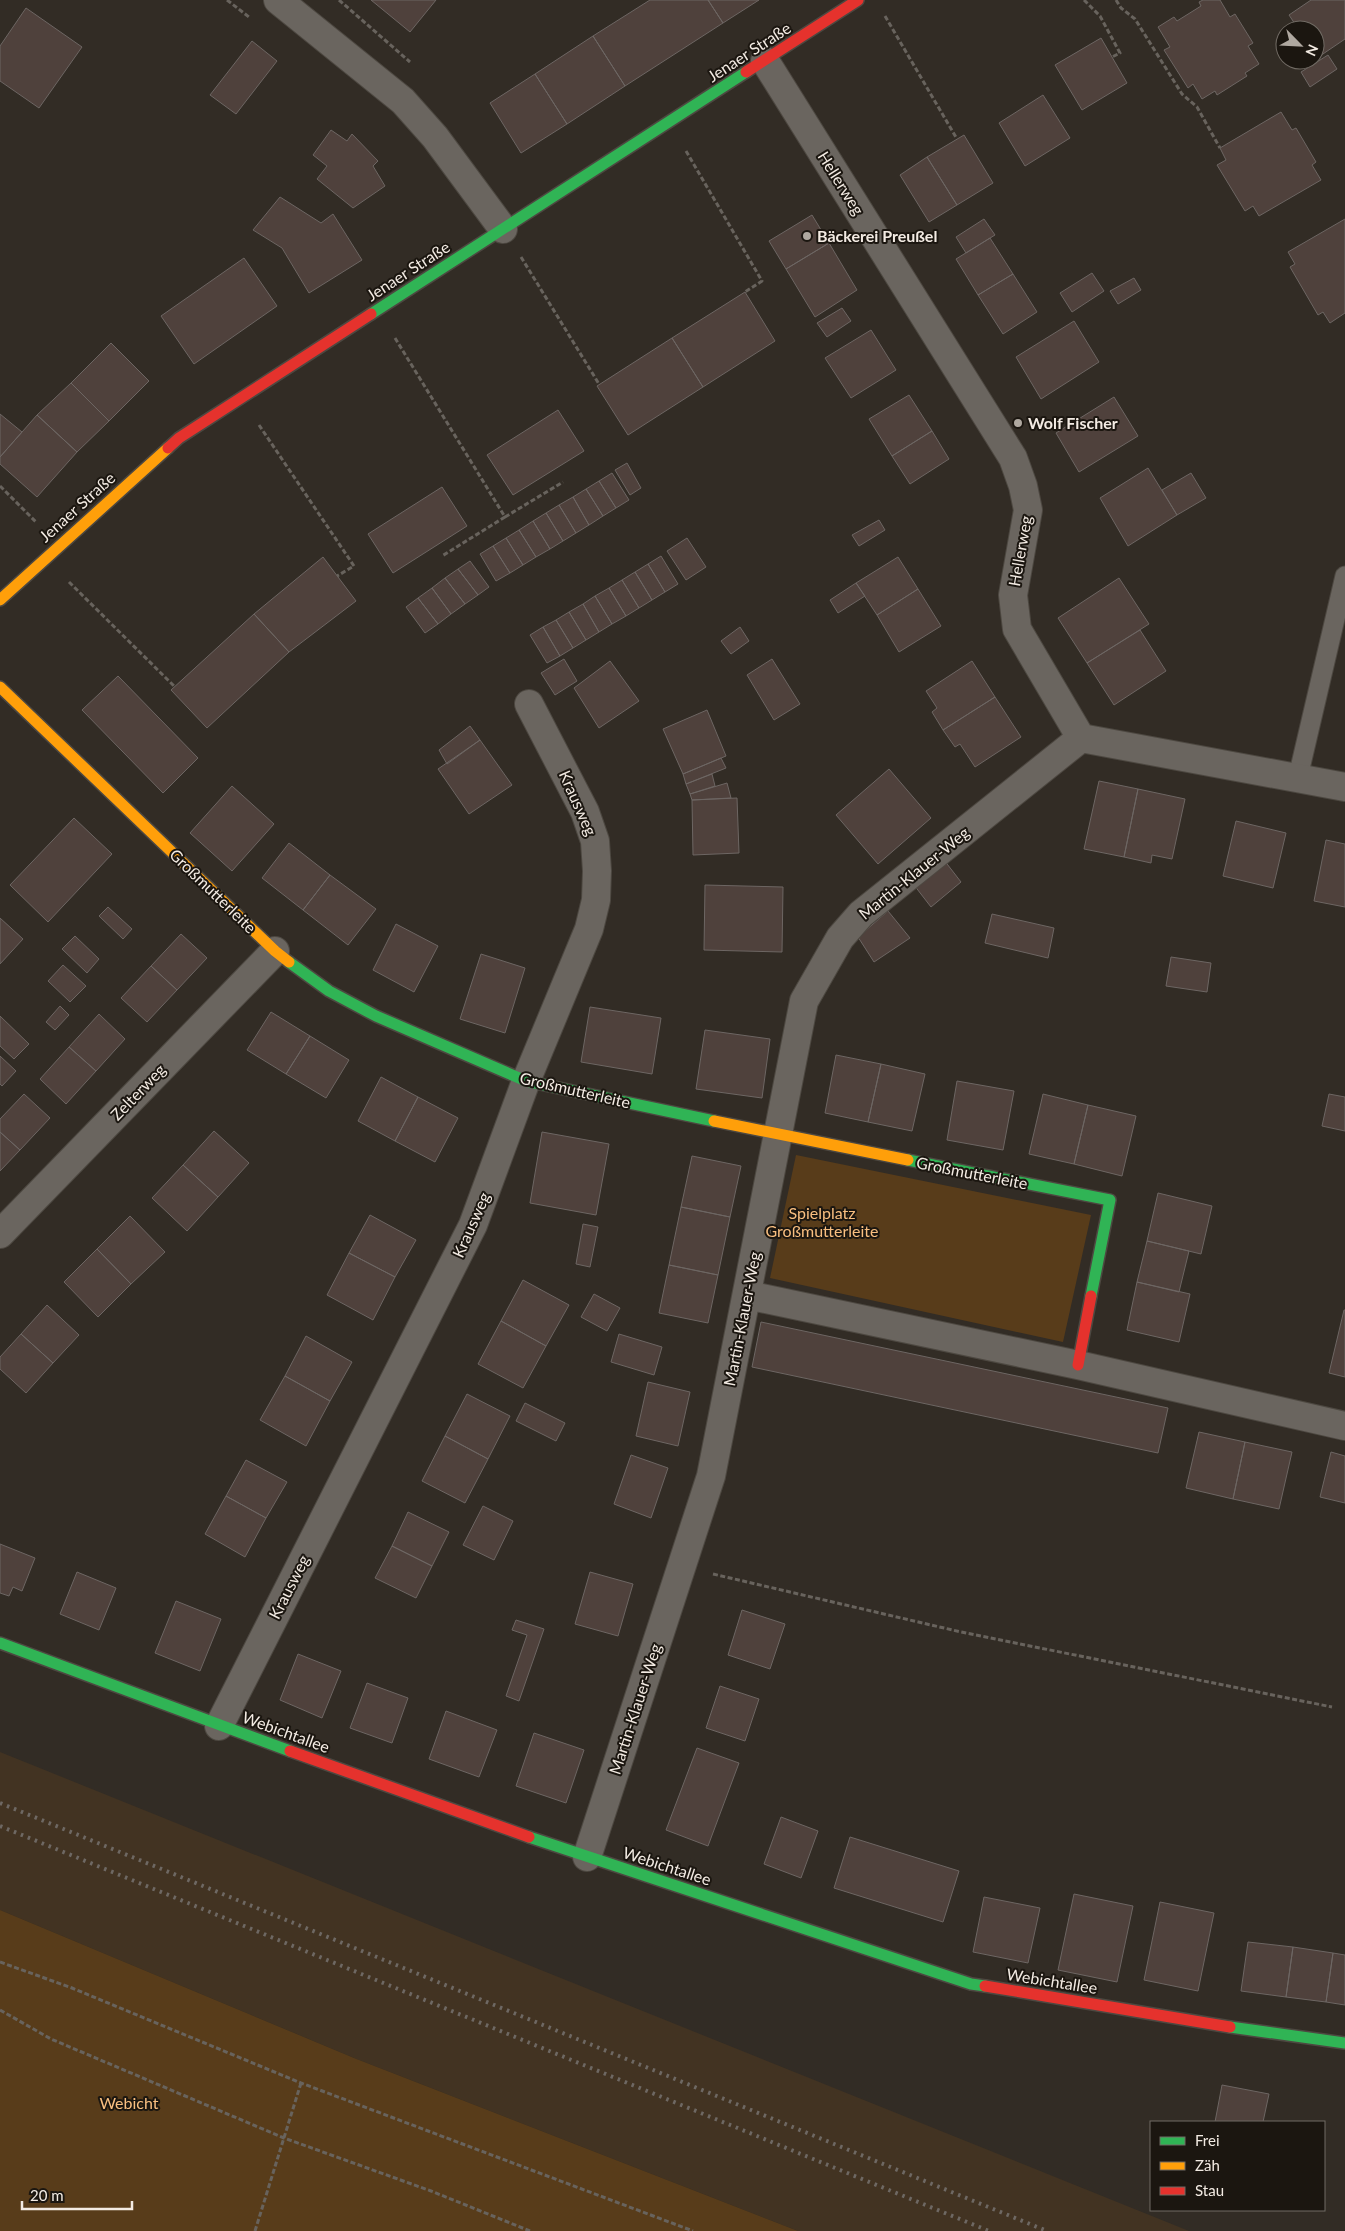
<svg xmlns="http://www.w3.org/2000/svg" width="1345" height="2231" font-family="Lato,sans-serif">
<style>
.built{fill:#423322}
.green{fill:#583c1a}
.building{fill:#4f413c;stroke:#6d6663}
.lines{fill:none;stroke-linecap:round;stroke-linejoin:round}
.lane-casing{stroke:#4d4841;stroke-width:21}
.street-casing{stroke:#4d4841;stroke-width:30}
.fast-casing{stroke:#4d4841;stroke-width:14}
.slow-casing{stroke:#4d4841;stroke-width:14}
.jam-casing{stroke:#4d4841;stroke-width:14}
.path{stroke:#68635d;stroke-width:3;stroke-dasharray:5 2.5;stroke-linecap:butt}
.lane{stroke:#6a655f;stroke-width:19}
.street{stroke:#6a655f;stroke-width:28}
.fast{stroke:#30b455;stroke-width:11}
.slow{stroke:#ff9f0a;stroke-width:11}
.jam{stroke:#e5322d;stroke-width:11}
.rail{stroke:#6e6863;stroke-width:4;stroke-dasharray:2.5 5;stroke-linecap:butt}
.poi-dot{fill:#afa8a0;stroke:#1b1610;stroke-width:2}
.labels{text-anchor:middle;stroke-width:4;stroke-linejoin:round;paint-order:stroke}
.street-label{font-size:16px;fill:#f3ebe3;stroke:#1b1610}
.poi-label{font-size:16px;font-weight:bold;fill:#f3ebe3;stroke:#1b1610;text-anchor:start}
.park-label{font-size:16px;fill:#f9bf80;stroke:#1b1610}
</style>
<rect width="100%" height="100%" fill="#322c25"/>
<path class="built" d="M0 1752 1189 2231H798L354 2058 0 1910Z"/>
<path class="green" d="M796 1155 1091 1215 1063 1342 770 1278Z
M0 1910 354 2058 798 2231H0Z"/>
<path class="building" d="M371 0H436L410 32Z
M650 0H708L723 23 625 86 593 36Z
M708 0H759L723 23Z
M1203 0H1220L1230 17 1235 14 1253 43 1248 46 1259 64 1245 73 1247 76 1217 95 1215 91 1202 99 1193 84 1188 88 1164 50 1170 47 1158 27 1174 17 1177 21 1201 6 1199 2Z
M1311 0H1345V39L1317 58 1315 55V30H1299L1289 15Z
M26 8 82 47 39 108 0 81V46Z
M593 36 625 86 567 124 535 74Z
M1101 38 1127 83 1082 110 1055 65Z
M252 41 277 61 236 114 210 95Z
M1328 55 1337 69 1310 87 1301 72Z
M535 74 567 124 521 153 490 103Z
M1043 95 1070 138 1025 166 999 123Z
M1281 112 1292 130 1296 128 1316 162 1312 165 1321 180 1259 216 1253 206 1245 211 1217 165 1226 160 1220 148Z
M331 130 347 141 352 134 378 161 373 166 385 186 353 208 317 179 327 166 313 155Z
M964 135 993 183 957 205 927 157Z
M927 157 957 205 929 222 900 175Z
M280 197 321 223 333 214 362 260 309 293 282 248 253 230Z
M812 215 829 243 786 269 769 241Z
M984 219 995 235 966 253 956 237Z
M1345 219V313L1330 323 1323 312 1318 315 1290 267 1295 264 1288 252Z
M990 238 1013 274 978 295 956 259Z
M829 243 857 290 815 317 786 269Z
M244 258 277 306 194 364 161 316Z
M1092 273 1104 291 1072 312 1060 293Z
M1013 274 1037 312 1003 334 978 295Z
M1134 278 1141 290 1118 304 1110 291Z
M745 292 775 341 703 387 672 338Z
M842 308 851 321 827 337 817 323Z
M1074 321 1099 362 1041 399 1016 357Z
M871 330 896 370 851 398 825 358Z
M672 338 703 387 628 435 597 386Z
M111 343 149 381 109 421 71 383Z
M71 383 109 421 77 452 37 415Z
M909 395 932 431 892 456 869 419Z
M1114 397 1138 436 1079 472 1056 433Z
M558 410 584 451 513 495 487 455Z
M0 414 22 432 0 457Z
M37 415 77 452 37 497 0 464V457Z
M932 431 949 459 910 484 892 456Z
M627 463 641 488 630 495 615 470Z
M1148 468 1177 515 1128 546 1100 498Z
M612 473 629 500 616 508 599 481Z
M1191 473 1206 498 1177 515 1162 490Z
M599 481 616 508 603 516 586 489Z
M442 487 467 526 393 573 368 534Z
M586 489 603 516 589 525 573 497Z
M573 497 589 525 576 533 559 505Z
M559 505 576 533 563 541 546 513Z
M546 513 563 541 550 549 533 521Z
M879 520 885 530 859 546 852 535Z
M533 521 550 549 536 557 519 530Z
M519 530 536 557 523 565 506 538Z
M506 538 523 565 510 573 493 546Z
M687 538 706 567 686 580 667 551Z
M493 546 510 573 496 581 480 554Z
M661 556 678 584 665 592 648 564Z
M323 557 356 601 289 652 254 614Z
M898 557 918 589 877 615 856 583Z
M470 561 489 587 478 595 458 569Z
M648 564 665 592 652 600 635 572Z
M458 569 478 595 465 604 445 578Z
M635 572 652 600 639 608 622 580Z
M445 578 465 604 451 614 432 588Z
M1119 578 1149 624 1087 663 1058 618Z
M622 580 639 608 626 616 609 588Z
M856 583 865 596 838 613 830 600Z
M432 588 451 614 438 624 418 598Z
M609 588 626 616 612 624 595 596Z
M918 589 941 626 899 652 877 615Z
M595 596 612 624 599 632 583 604Z
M418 598 438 624 425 633 406 607Z
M583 604 599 632 586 640 569 612Z
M569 612 586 640 573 648 556 620Z
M254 614 289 652 207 728 171 690Z
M556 620 573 648 560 656 543 627Z
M543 627 560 656 547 663 530 635Z
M740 627 749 641 731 654 721 641Z
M1140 630 1166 671 1114 705 1087 663Z
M564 659 577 681 555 695 541 673Z
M772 659 800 704 774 720 747 675Z
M610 661 639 701 599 728 574 688Z
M972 661 995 697 943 730 932 712 937 708 926 691Z
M118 676 198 758 163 793 82 710Z
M995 697 1021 737 975 767 960 744 955 747 943 730Z
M707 710 726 756 683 774 663 729Z
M470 726 480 740 447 764 439 750Z
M480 740 512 785 469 814 438 769Z
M721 758 726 768 686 784 683 774Z
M889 769 931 818 878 864 836 815Z
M712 774 715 786 690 794 686 784Z
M1099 781 1138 789 1124 857 1084 849Z
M727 783 731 798 692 800 690 794Z
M232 786 274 824 232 871 190 833Z
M1138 789 1185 799 1172 859 1152 855 1151 863 1124 857Z
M737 798 739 853 693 855 692 800Z
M74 818 112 854 48 922 10 885Z
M1236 821 1286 833 1273 888 1223 876Z
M1326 840 1345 844V907L1314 901Z
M289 843 330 875 303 910 262 878Z
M944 860 961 882 931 907 914 885Z
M330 875 376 909 348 945 303 910Z
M705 885 783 887 782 952 704 950Z
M108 907 132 929 123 939 99 916Z
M888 911 910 938 874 962 858 937Z
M992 914 1054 928 1048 958 985 943Z
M0 918 23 939 0 964Z
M396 924 438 946 414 992 373 970Z
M181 934 207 958 177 990 151 966Z
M75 936 99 959 87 973 62 949Z
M481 954 525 968 505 1033 460 1019Z
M1171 957 1211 963 1207 992 1166 986Z
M63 965 86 986 70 1002 48 981Z
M151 966 177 990 147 1022 121 998Z
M60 1006 69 1015 55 1030 46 1022Z
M590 1007 661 1018 652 1074 581 1062Z
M271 1012 310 1036 286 1074 247 1050Z
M99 1014 125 1039 96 1071 69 1047Z
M0 1016 29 1044 14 1059 0 1046Z
M705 1030 770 1039 762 1098 696 1089Z
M310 1036 349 1060 326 1098 286 1074Z
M69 1047 96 1071 66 1104 40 1079Z
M836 1055 881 1064 868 1122 825 1113Z
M0 1056 16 1071 2 1086 0 1084Z
M881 1064 925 1074 912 1131 868 1122Z
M381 1077 418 1097 395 1141 358 1121Z
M957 1081 1014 1091 1003 1150 947 1140Z
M24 1094 50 1118 20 1150 0 1132V1119Z
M1043 1094 1088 1105 1074 1164 1029 1154Z
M1329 1094 1345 1097V1131L1322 1126Z
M418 1097 458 1118 435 1162 395 1141Z
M1088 1105 1136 1116 1122 1176 1074 1164Z
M214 1131 249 1163 218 1197 183 1165Z
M0 1132 20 1150 0 1171Z
M542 1132 609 1144 596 1215 530 1203Z
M692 1156 741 1166 730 1217 681 1207Z
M183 1165 218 1197 187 1231 152 1198Z
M1158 1193 1212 1206 1201 1254 1147 1241Z
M681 1207 730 1217 718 1275 669 1265Z
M370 1215 416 1240 395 1277 349 1253Z
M130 1216 165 1252 131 1284 97 1249Z
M583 1224 598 1227 590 1267 576 1264Z
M1147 1241 1189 1251 1179 1292 1137 1282Z
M97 1249 131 1284 98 1317 64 1282Z
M349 1253 395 1277 373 1320 327 1295Z
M669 1265 718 1275 708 1323 659 1313Z
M523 1280 569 1305 546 1346 501 1321Z
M1137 1282 1190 1294 1179 1342 1127 1330Z
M594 1294 620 1308 607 1331 581 1317Z
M47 1305 79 1335 53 1363 21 1334Z
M1344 1310H1345V1377L1329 1373Z
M501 1321 546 1346 523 1388 478 1364Z
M761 1322 1168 1408 1158 1453 752 1367Z
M21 1334 53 1363 26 1393 0 1369V1357Z
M619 1334 662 1347 654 1375 611 1362Z
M306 1336 352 1362 330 1401 285 1376Z
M285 1376 330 1401 306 1446 260 1420Z
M648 1382 690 1392 678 1446 636 1436Z
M467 1394 510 1416 488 1459 445 1436Z
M525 1403 565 1423 556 1441 516 1421Z
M1199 1432 1245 1442 1233 1499 1186 1488Z
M445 1436 488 1459 465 1503 422 1481Z
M1245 1442 1292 1452 1279 1509 1233 1499Z
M1331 1452 1345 1456V1503L1320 1497Z
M631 1455 668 1468 651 1518 614 1504Z
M246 1460 287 1482 266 1518 226 1496Z
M226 1496 266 1518 245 1557 205 1534Z
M483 1506 513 1521 494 1560 463 1545Z
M408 1512 449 1532 432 1566 392 1546Z
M0 1544 35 1558 22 1591 13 1587 9 1596 0 1593Z
M392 1546 432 1566 416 1598 375 1578Z
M77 1572 116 1588 99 1630 60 1614Z
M590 1572 633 1584 618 1636 575 1624Z
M176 1601 221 1619 200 1671 155 1653Z
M742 1610 785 1624 770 1669 728 1655Z
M516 1620 544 1629 519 1701 506 1696 527 1635 512 1630Z
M298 1654 341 1671 322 1718 280 1700Z
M367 1683 408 1698 392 1743 350 1728Z
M720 1686 759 1699 745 1741 706 1728Z
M446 1711 497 1730 479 1777 429 1759Z
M534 1733 584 1750 566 1803 516 1786Z
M697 1748 739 1763 708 1846 666 1830Z
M781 1817 818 1831 801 1878 764 1864Z
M850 1837 959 1871 943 1922 834 1888Z
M1074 1894 1133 1906 1117 1982 1058 1970Z
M984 1897 1040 1908 1028 1963 973 1952Z
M1160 1902 1214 1913 1198 1991 1144 1980Z
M1248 1942 1293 1947 1286 1997 1241 1991Z
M1293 1947 1333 1953 1326 2002 1286 1997Z
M1333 1953 1345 1955V2005L1326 2002Z
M1222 2085 1269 2094 1263 2122H1215Z"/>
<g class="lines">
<defs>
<path id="lane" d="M1298 777 1345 576"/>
<path id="street" d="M278 0 403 101 435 137 503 229
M765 61 1013 458 1023 486 1028 510 1013 595 1017 629 1081 738 1345 787
M0 1234 275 951
M747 1295 1078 1365 1345 1426
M219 1726 473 1225 526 1081 589 929 596 900 597 871 595 841 585 812 529 704
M587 1857 711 1476 804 1001 840 938 861 914 1081 738"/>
<path id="fast" d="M371 314 746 72
M289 962 329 991 376 1016 526 1081 714 1121
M908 1160 1110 1200 1091 1296
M0 1643 290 1751
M529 1837 971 1984 985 1986
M1230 2027 1345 2043"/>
<path id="slow" d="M0 600 168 448
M0 687 275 951 289 962
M714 1121 908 1160"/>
<path id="jam" d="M746 72 858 0
M168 448 179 438 371 314
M1078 1365 1091 1296
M290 1751 529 1837
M985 1986 1230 2027"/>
</defs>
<use href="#lane" class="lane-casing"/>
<use href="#street" class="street-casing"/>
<use href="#fast" class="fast-casing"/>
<use href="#slow" class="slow-casing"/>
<use href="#jam" class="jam-casing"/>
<path class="path" d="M227 0 249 17
M339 0 410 62
M1084 0 1100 16 1120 53 1112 57
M1116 0 1121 8 1135 19 1182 94 1197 107 1220 148
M885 16 957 139
M686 151 762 281 745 292
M521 257 599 384
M395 338 505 517 442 556
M259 425 354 566 337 576
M0 486 36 522
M505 517 563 482
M69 582 175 687
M713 1574 961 1632 1332 1707
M0 1962 72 1988 301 2083 693 2231
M0 2010 51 2039 284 2138 431 2191 530 2231
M255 2231 301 2083"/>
<use href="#lane" class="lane"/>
<use href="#street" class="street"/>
<use href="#fast" class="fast"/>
<use href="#slow" class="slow"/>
<use href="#jam" class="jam"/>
<path class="rail" d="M0 1803 1047 2231
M0 1826 989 2231"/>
</g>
<g class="poi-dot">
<circle cx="807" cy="236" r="5"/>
<circle cx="1018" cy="423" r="5"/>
</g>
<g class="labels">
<g class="street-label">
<text transform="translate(749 52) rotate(-33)" y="6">Jenaer Straße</text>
<text transform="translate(841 183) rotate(58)" y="6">Hellerweg</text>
<text transform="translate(408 271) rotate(-33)" y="6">Jenaer Straße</text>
<text transform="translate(77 507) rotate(-42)" y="6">Jenaer Straße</text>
<text transform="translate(1020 551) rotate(-80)" y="6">Hellerweg</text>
<text transform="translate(578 803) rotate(66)" y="6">Krausweg</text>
<text transform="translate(914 873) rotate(-39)" y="6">Martin-Klauer-Weg</text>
<text transform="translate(213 891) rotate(44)" y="6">Großmutterleite</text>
<text transform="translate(575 1090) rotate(13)" y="6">Großmutterleite</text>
<text transform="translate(138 1092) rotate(-46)" y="6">Zelterweg</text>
<text transform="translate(972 1173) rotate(11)" y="6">Großmutterleite</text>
<text transform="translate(471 1225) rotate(-66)" y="6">Krausweg</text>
<text transform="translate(742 1319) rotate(-79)" y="6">Martin-Klauer-Weg</text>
<text transform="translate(289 1587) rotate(-63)" y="6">Krausweg</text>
<text transform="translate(635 1709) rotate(-72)" y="6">Martin-Klauer-Weg</text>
<text transform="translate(286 1732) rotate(20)" y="6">Webichtallee</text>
<text transform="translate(667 1866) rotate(18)" y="6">Webichtallee</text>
<text transform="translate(1052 1981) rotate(9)" y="6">Webichtallee</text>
</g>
<g class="poi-label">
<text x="817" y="242">Bäckerei Preußel</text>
<text x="1028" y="429">Wolf Fischer</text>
</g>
<g class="park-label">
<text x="822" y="1219">Spielplatz<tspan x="822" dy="18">Großmutterleite</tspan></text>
<text x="129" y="2109">Webicht</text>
</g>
</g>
<rect x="1150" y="2121" width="175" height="90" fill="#1b1610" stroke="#716b64"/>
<rect x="1160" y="2137" width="25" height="8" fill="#30b455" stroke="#716b64"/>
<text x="1195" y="2146" font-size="15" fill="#f3ebe3">Frei</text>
<rect x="1160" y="2162" width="25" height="8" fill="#ff9f0a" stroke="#716b64"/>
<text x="1195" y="2171" font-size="15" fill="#f3ebe3">Zäh</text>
<rect x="1160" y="2187" width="25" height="8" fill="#e5322d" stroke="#716b64"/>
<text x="1195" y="2196" font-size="15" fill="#f3ebe3">Stau</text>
<g transform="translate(1300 45) rotate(114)"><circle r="24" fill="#1b1610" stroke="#716b64"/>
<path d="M0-4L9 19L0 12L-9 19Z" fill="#afa8a0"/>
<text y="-8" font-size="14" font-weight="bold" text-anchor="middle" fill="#f3ebe3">N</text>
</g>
<path d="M22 2201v8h110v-8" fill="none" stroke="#f3ebe3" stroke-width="2.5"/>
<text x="30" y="2201" font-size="15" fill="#f3ebe3" stroke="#1b1610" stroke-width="4" paint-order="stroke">20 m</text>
</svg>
